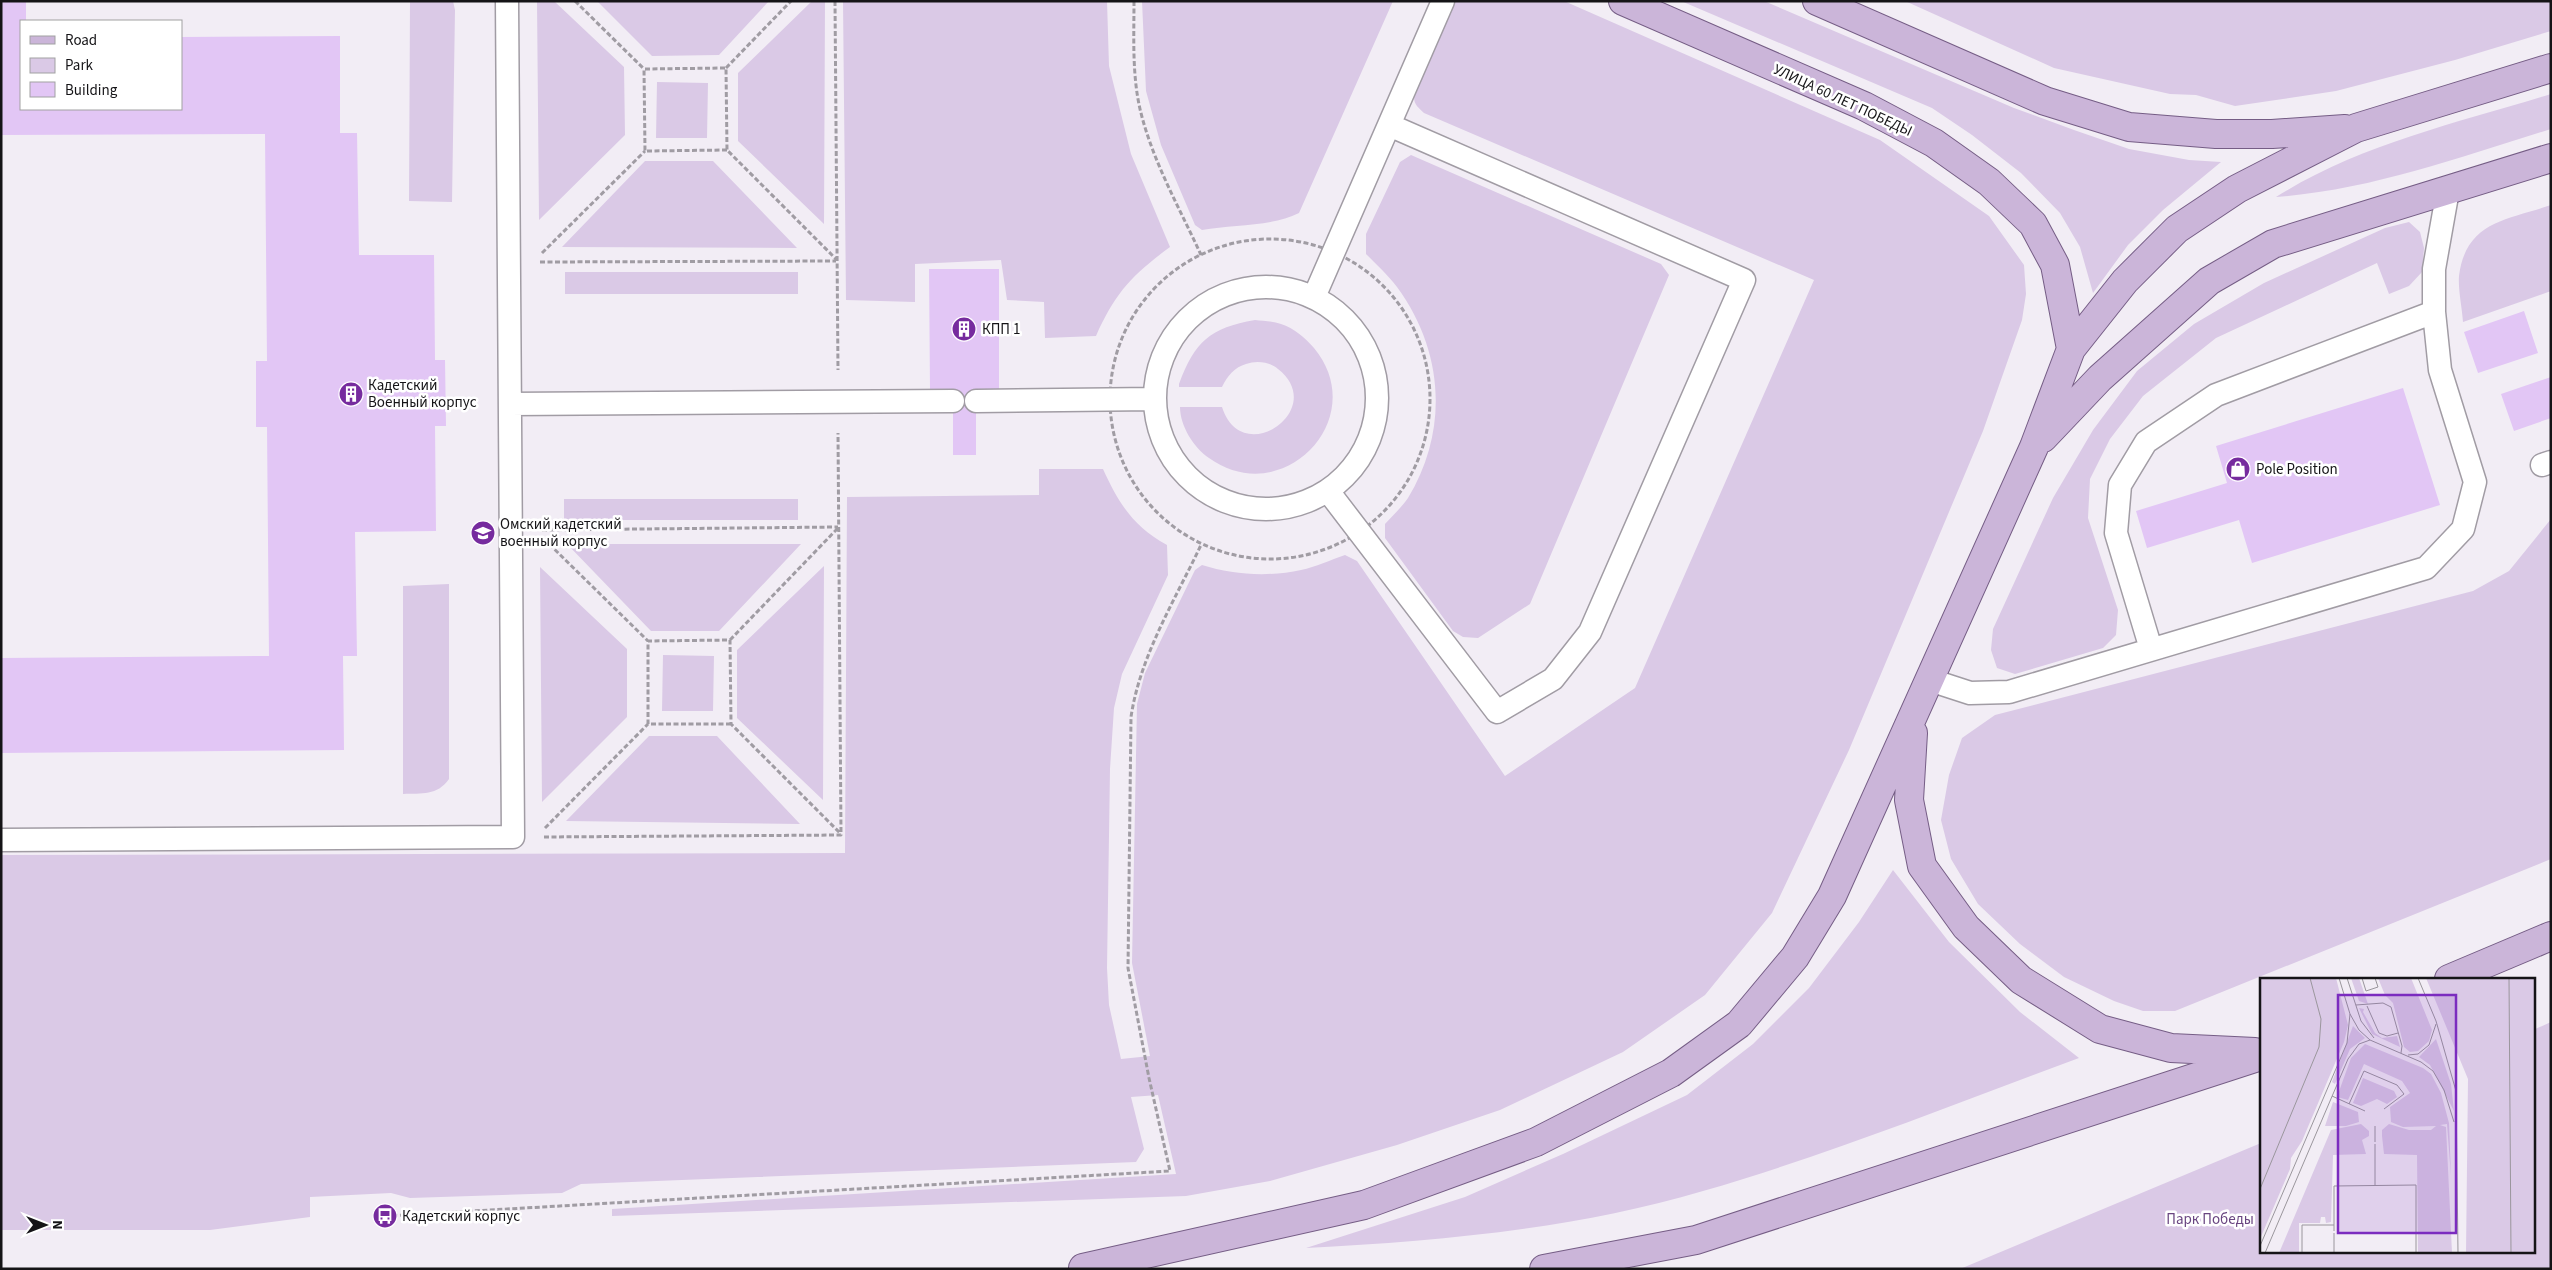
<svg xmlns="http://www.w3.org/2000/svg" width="2552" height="1270" font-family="'Source Sans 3',sans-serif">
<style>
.green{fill:#dac9e6}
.building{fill:#e2c6f5}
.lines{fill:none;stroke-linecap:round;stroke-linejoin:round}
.lane-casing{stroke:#a19ca4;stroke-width:25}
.primary-casing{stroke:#755d85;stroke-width:30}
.path{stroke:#a09ca3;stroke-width:3;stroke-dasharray:5 2.5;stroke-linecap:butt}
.lane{stroke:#fff;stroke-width:22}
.primary{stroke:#cbb5d9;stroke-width:28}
.labels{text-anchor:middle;stroke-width:5;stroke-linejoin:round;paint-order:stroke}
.street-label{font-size:15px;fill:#151417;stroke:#fff}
.poi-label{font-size:15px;fill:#151417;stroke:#fff;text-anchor:start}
.park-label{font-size:15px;fill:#694580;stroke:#fff}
.inset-road{fill:none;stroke:#9a969c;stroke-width:1}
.view{fill:#7b2cbf;fill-opacity:0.15;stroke:#7b2cbf;stroke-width:2.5}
.inset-edge{fill:none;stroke:#151417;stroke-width:2.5}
</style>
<rect width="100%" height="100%" fill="#f2edf5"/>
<path class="green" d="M410 1H453L455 10 452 202 409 201Z
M537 1H554L624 67 625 135 539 220Z
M597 1H769L719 55 652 56Z
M812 1H825L824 224 738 141V73Z
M843 1H1107L1109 66 1131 154 1170 247C1132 275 1115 293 1096 336L1045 338 1044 302 1007 300 1001 260 915 264V302L846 300Z
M1142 1H1393L1299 213C1271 227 1233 224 1202 230L1195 225 1161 145 1146 91Z
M1456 1H1564L1880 140 1989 216 2024 265 2026 294 2022 320 1983 431 1849 750 1772 913 1705 995 1623 1052 1500 1110 1397 1145 1270 1181 1186 1196 612 1216V1209L1176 1174 1158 1095 1131 1097 1144 1149 1136 1162 581 1184 562 1193 410 1198 391 1193 310 1197V1217L210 1230H1V855L845 853 847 497 1039 495V469H1103C1119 504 1133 526 1167 545L1168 575 1122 674 1114 708 1110 769 1107 968 1109 1005 1121 1059 1150 1056 1132 963 1137 704 1145 673 1195 570 1202 565C1233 575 1269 577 1301 570 1316 567 1330 560 1345 555L1357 561 1505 776 1635 688 1814 280 1424 113C1419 108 1414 105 1414 97 1413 81 1447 20 1456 1Z
M1681 1H1764L2014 108 2074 130 2129 149 2189 160 2221 162 2163 210 2128 245 2093 293 2080 247 2060 213 2021 173 1972 135 1932 108Z
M1905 1H2551V31L2455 60 2336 91 2235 106 2196 95 2170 94 2054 68Z
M657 82 708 83 707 138H656Z
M2551 94V129C2460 157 2371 190 2276 197 2360 144 2457 123 2551 94Z
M1411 155 1661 264 1669 275 1530 604 1478 638 1463 637 1453 631 1385 538V524C1393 515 1402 507 1408 498 1449 430 1444 351 1397 287 1388 275 1376 264 1366 254V234L1400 162Z
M645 161H713L797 248 562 247Z
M2551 205V291L2463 322C2462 307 2458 290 2459 276 2466 221 2507 220 2551 205Z
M2409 222 2420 232 2424 248 2422 272 2409 286 2389 294 2377 263 2216 338 2143 396 2110 439 2090 479 2088 518 2118 610 2116 635 2103 648 2015 674 1997 668 1991 650 1993 629 2053 498 2093 430 2137 371 2194 324 2264 283 2385 228Z
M565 272H798V294H565Z
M1255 320C1263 321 1273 321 1281 324 1294 328 1305 338 1314 348 1372 418 1283 511 1209 458 1194 448 1180 426 1180 407H1222C1242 470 1329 409 1278 369 1270 362 1257 360 1246 364 1235 367 1227 376 1222 387H1179V384C1195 341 1210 328 1255 320Z
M564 499H798V520H564Z
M2551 519V859L2175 1011H2143L2114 1001 2064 977 2020 944 1978 904 1951 859 1941 820 1949 775 1962 738 1995 715 2473 591 2509 571Z
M567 544H801L719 631H651Z
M824 566 823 800 737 718V650Z
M540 567 627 649V717L542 802Z
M449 584V779C437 796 422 793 403 794V586Z
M663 655 714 656 713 711H662Z
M649 736H717L800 824 566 821Z
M1893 870 1949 942 2020 1012 2079 1058C1954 1104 1831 1154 1703 1191 1575 1229 1439 1241 1306 1248L1465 1197 1563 1154 1687 1095 1753 1044 1809 988 1859 922Z
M2551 1022V1269H1960L2261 1143V1251H2533V1030Z"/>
<path class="building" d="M1 1H26V21H21V109H181V37L340 36V133H357L359 255H434L435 360H445L446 426H435L436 531 355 532 357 656H343L344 750 1 753V658L269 656 267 427H256V361H267L265 134 1 135Z
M929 269H999V390H976V455H953V390H930Z
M2524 311 2538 353 2478 373 2464 332Z
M2551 377V418L2514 431 2501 394Z
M2403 388 2440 505 2252 563 2239 520 2147 548 2136 511 2227 483 2216 446Z"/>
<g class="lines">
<defs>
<path id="lane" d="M1155 398a111 111 0 1 1 222 0a111 111 0 1 1-222 0Z
M1314 297 1443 1
M976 401 1154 399
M510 404 953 401
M2542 465 2551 462
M1328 491 1497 712 1553 679 1590 632 1744 280 1389 125
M2151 649 2116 533 2120 485 2146 442 2216 395 2434 312
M1930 680 1970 693 2009 692 2426 568 2463 529 2475 482 2440 370 2434 312V269L2448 190
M1 840 513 837 507 1"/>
<path id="primary" d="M1623 1 1864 106 1934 143 1989 182 2033 224 2055 265 2071 349
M1817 1 2045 101 2129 127 2216 134H2272L2345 129
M2043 438 2100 378 2209 281 2273 244 2551 158
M1913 733 1909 800 1922 866 1966 927 2021 980 2100 1029 2171 1048 2255 1052
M2449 979 2551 936
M1083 1268 1364 1205 1536 1142 1671 1073 1739 1024 1795 957 1832 896 2034 447 2071 349 2125 281 2177 229 2237 189 2356 128 2551 68
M1544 1269 1696 1240 2261 1056"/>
</defs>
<use href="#lane" class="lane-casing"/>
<use href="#primary" class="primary-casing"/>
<path class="path" d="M575 1 644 69
M835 1 838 370
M1134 1C1134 37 1132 74 1140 109 1152 160 1179 207 1201 255
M726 68 791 1
M727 150 645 151 644 69 726 68 727 150 837 260
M1110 399a160 160 0 1 1 320 0a160 160 0 1 1-320 0Z
M542 253 645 151
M540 262 836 261
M542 530 838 527
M544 539 648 641
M730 640 838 528
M731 724H648V641L730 640 731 724 841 834
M545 828 648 724
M544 837 841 835 838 433
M385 1216 1170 1171 1149 1078 1128 968 1131 717C1140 656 1175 600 1201 545"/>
<use href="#lane" class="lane"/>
<use href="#primary" class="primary"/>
</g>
<defs>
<symbol id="building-disc" viewBox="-11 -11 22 22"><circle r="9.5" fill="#762b9e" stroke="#fff"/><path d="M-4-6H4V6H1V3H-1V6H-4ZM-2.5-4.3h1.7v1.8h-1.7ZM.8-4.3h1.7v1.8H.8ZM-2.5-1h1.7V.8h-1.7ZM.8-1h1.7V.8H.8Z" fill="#fff"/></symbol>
<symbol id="shop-disc" viewBox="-11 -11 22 22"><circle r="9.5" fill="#762b9e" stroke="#fff"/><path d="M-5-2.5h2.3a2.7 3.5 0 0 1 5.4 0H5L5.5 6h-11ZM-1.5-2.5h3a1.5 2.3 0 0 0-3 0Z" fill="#fff"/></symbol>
<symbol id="school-disc" viewBox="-11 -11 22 22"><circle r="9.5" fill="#762b9e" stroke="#fff"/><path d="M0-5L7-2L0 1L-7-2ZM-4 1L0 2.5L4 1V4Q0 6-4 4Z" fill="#fff"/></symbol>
<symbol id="bus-disc" viewBox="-11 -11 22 22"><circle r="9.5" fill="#762b9e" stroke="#fff"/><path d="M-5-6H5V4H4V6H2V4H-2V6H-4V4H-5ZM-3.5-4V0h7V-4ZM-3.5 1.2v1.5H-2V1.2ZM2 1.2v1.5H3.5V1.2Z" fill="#fff"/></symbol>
</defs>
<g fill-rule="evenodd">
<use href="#building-disc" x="950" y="315" width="28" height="28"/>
<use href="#building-disc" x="337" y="380" width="28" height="28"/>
<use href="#shop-disc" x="2224" y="455" width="28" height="28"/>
<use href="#school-disc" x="469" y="519" width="28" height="28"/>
<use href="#bus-disc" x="371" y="1202" width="28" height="28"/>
</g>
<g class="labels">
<g class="street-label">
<text transform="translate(1843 100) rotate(25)" y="5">УЛИЦА 60 ЛЕТ ПОБЕДЫ</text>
</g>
<g class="poi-label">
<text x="982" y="334">КПП 1</text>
<text x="368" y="390">Кадетский<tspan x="368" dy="17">Военный корпус</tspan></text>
<text x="2256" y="474">Pole Position</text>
<text x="500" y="529">Омский кадетский<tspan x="500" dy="17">военный корпус</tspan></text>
<text x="402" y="1221">Кадетский корпус</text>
</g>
<g class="park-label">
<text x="2210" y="1224">Парк Победы</text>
</g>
</g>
<g transform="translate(2260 978)">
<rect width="275" height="275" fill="#f2edf5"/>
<path d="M0 0H76L88 47 84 64 42 163 31 180 30 191 0 261ZM91 0H99L108 26 99 23ZM118 0H151L172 52 169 63 158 73 150 74 144 69 133 25 125 17ZM166 0H275V275H206L208 101ZM99 30 104 31 103 34 115 55 122 60 137 58 140 69 112 56ZM93 48 105 60 90 71 75 106 72 104ZM176 61 191 106 194 133 170 87 159 79ZM105 66 163 90 171 96 181 115 189 145 191 198 187 146 180 147 186 149 192 275H158L157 177 124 176 122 158V152L129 146 149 152H171L176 148 143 149 131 144 130 129 150 115 142 103 104 86 88 122 77 119 91 80ZM103 100 134 113 137 119 127 126 117 121 101 128 93 125ZM73 124 98 134 99 144 86 148H65ZM101 146 109 153V158L102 162 106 176 73 177 71 244 66 245 65 239H61L60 245H39V275H19L71 152Z" fill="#dac9e6"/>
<path class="inset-road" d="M79 0 90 36 99 52 110 62 161 84 173 93 184 112 194 144M87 0 101 43 114 60M102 0 106 13 118 9 115 0M158 0 176 43 196 113 198 275M249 0 251 275M96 27 123 25 131 29 142 68 141 75M107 28 119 55 127 58 138 55M148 77 158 76 169 67 176 46M72 118 105 133M89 126 104 93 137 107 144 116 124 131M115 148V164M115 166V208M0 211 59 69 61 41 50 0M74 253V208L156 207V275M74 255V275M0 268 87 65 90 36M5 275 88 81 99 66 110 62M42 275V247H74"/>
<path class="view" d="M78 17H196V255H78Z"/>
<rect width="275" height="275" class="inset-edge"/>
</g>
<rect width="2552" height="1270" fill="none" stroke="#151417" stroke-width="5"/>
<rect x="20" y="20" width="162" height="90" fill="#ffffff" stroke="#a1a1a2"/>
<rect x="30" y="36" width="25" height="8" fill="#cbb5d9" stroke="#a1a1a2"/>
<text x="65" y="45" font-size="15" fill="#151417">Road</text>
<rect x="30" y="58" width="25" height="15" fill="#dac9e6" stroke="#a1a1a2"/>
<text x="65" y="70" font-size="15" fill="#151417">Park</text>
<rect x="30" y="82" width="25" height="15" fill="#e2c6f5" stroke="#a1a1a2"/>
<text x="65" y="95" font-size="15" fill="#151417">Building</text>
<g transform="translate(45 1225) rotate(90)" stroke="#ffffff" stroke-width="4" paint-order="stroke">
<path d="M0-4L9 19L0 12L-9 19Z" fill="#151417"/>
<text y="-8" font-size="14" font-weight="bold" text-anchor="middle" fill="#151417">N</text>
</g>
</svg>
